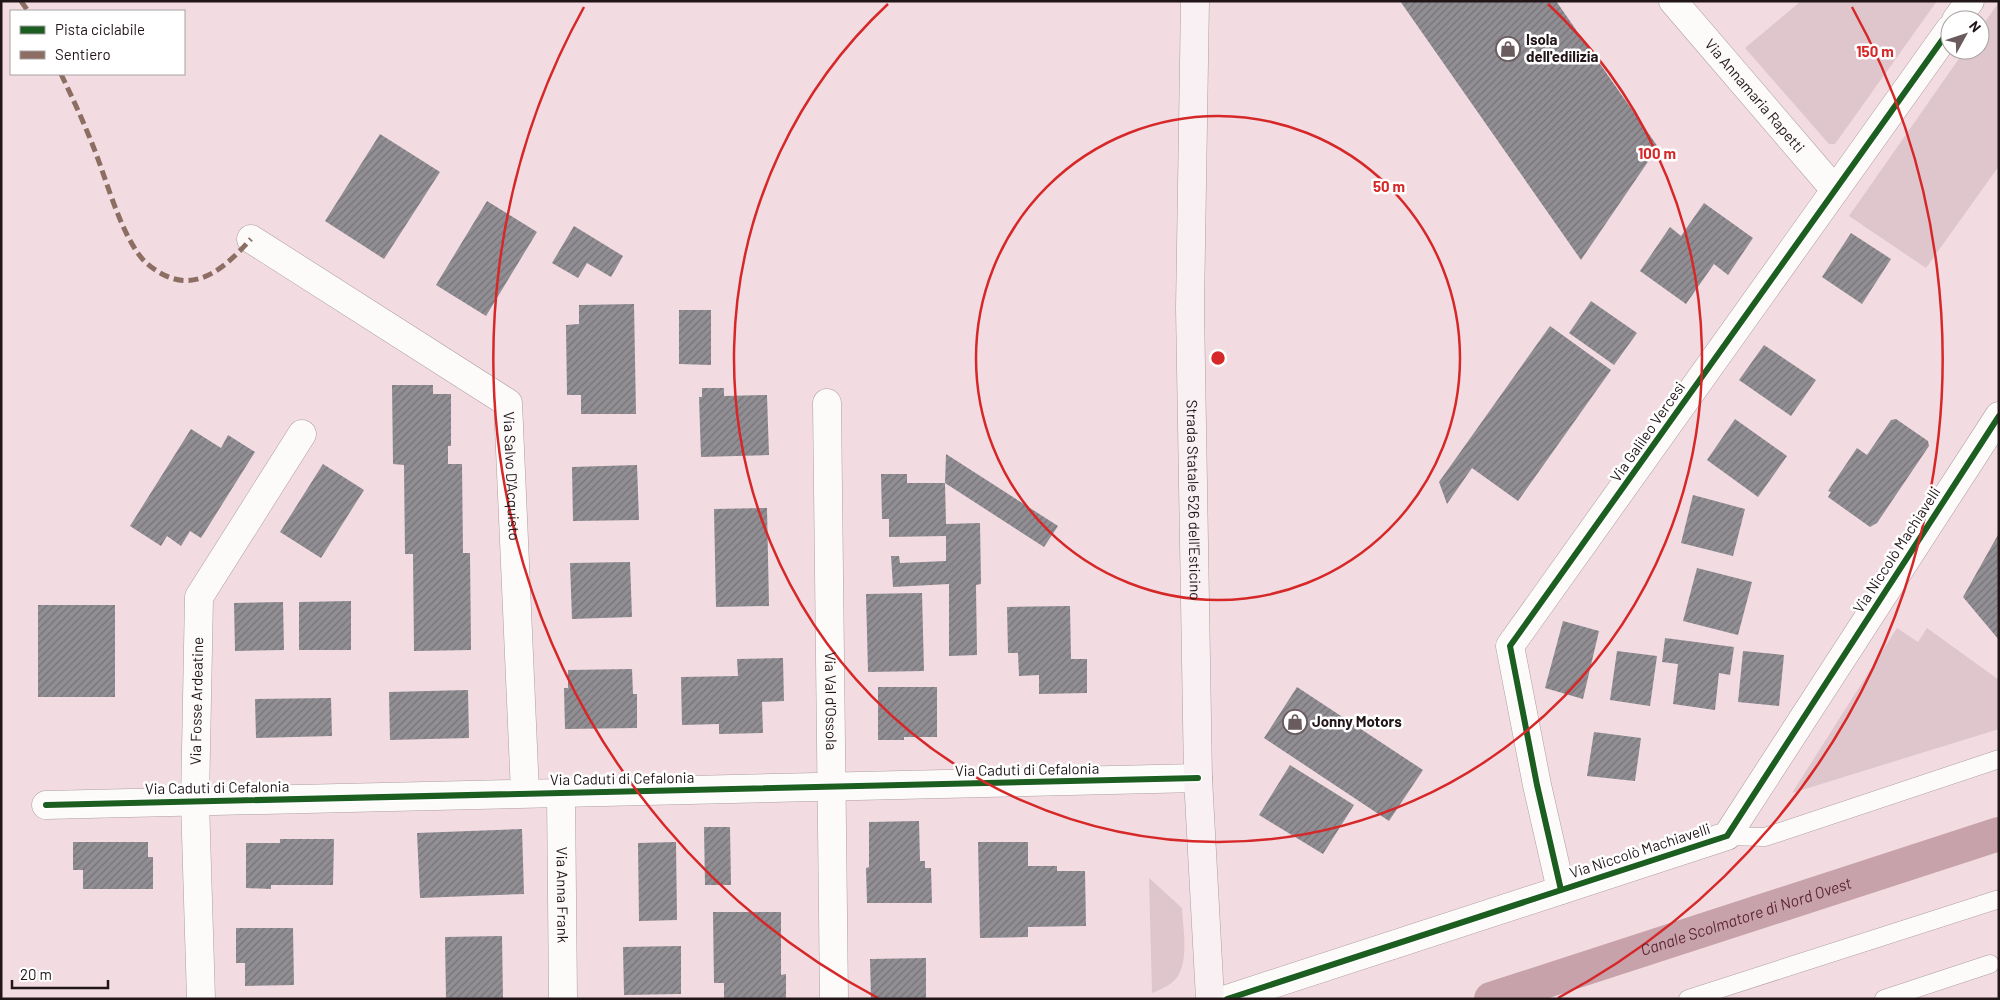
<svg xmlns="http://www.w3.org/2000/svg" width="2000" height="1000" font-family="Barlow,sans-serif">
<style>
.green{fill:#dfc6cc}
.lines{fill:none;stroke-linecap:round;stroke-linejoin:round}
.canal{stroke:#c7a2ab;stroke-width:34}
.building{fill:url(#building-hatch)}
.lane-casing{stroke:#ad9da1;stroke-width:19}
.street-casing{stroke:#ad9da1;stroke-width:29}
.secondary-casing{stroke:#ad9da1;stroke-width:29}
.lane{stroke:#fdfafa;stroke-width:18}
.street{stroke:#fdfafa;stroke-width:28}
.secondary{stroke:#f8f0f2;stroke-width:28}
.quiet{stroke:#8d6e63;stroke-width:5;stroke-dasharray:10 5;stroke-linecap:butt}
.cycleway-casing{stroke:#fff;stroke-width:9}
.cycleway{stroke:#1b5e20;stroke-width:6}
.ring{fill:none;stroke:#d62828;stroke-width:2.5}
.labels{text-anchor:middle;stroke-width:5;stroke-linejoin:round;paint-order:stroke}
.poi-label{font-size:15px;font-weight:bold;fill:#211518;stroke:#fff;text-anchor:start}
.street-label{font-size:15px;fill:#211518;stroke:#fff}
.water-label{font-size:16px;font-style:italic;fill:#5e2638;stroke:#fff}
.centre{fill:#d62828;stroke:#fff;stroke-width:2.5}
.ring-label{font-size:15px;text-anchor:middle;font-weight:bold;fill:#d62828;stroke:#fff;stroke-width:5;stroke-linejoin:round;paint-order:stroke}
</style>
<defs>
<pattern id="building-hatch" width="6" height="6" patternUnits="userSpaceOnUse" patternTransform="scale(1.25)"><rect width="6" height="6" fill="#918e94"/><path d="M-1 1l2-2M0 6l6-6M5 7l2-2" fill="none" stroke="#767378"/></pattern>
</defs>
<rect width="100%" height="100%" fill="#f2dce1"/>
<path class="green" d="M1801 1H1937L1835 144H1829L1745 48Z
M1999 2V166L1926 268 1849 216 1965 50H1980V29Z
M1897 628 1918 642 1927 628 1999 680V729L1792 793Z
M1149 878 1182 908C1183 928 1188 953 1180 972 1176 983 1162 989 1152 993Z"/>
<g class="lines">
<path class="canal" id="s1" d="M1491 999 1999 834"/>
</g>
<path class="building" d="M1400 1H1556L1658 147 1581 260Z
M380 134 440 172 384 259 325 221Z
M487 201 537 232 486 316 436 285Z
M1704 203 1753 238 1728 275 1714 264 1686 304 1640 271 1670 227 1681 236Z
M574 226 623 256 611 277 587 263 578 278 552 263Z
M1851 233 1891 259 1862 304 1822 277Z
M1591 301 1637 333 1614 365 1569 333Z
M634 304 636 414H581V395H567L566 325 579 324V305Z
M679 310H711V365L679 364Z
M1550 326 1611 370 1518 501 1472 468 1447 504 1439 482Z
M1764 345 1816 380 1791 416 1739 380Z
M392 385H433V394H451V446H448V464H462L463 553H470L471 650 414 651 413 554H405L404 465 393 464Z
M702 388H724V396L767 395 769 455 701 457 699 397H702Z
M1735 419 1787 456 1758 497 1707 460Z
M1896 419 1928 441 1929 446 1877 523 1870 527 1828 497 1831 492 1828 491 1857 448 1867 455 1891 420Z
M191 429 221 448 228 435 255 452 201 538 190 531 181 546 167 536 161 546 130 526Z
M946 454 1058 526 1044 547 945 483Z
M323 464 364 490 321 558 280 532Z
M637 465 639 520 573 521 572 467Z
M881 474H907V483H945L946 524 980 523 981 584 976 585 977 655 949 656V584L893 587 891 556H899L900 563 946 561V536L889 537V519H882Z
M1693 495 1745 509 1733 556 1681 543Z
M767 508 769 606 716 607 714 509Z
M1999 533V640L1963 597Z
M630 562 632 617 572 619 570 563Z
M1697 568 1752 582 1738 635 1683 621Z
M922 593 924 671 868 672 866 594Z
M351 601V650H299V602Z
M283 602 284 650 235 651 234 603Z
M38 605H115V697H38Z
M1070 606 1071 659H1087V693L1039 694V675L1019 676 1018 653H1008L1007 607Z
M1563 621 1599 631 1583 699 1545 688Z
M1665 638 1734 647 1730 675 1719 673 1715 710 1673 704 1678 664 1662 662Z
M1617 651 1657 656 1650 706 1610 700Z
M1743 651 1784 655 1779 706 1738 702Z
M783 658 784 701 762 702 763 733 719 734V724L682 725 681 677 738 676 737 659Z
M632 669 633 694H637V728L565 729 564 688H568V670Z
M878 687H937V737H904V740H878Z
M1297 687 1423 770 1389 821 1264 738Z
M468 690 469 738 390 740 389 692Z
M331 698 332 736 256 738 255 699Z
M1594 732 1641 738 1635 781 1587 776Z
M1290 765 1354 805 1323 854 1259 815Z
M919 821 920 861H925V868H931L932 903H867L866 868 869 867V822Z
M704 827H730L731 885H705Z
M522 829 524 894 420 898 417 833Z
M280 839H334L333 885H271V889L246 888V843H280Z
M73 842H148V857H153V889H83V870H73Z
M676 842 677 920 639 921 638 843Z
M978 842H1028V866H1057V871H1085L1086 926 1028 927V937L980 938Z
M713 912H781V975L786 974V999H724V983H714Z
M236 928H293L294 985 245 986V963H236Z
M502 936 503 999H446L445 937Z
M681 946V994L624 995 623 947Z
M926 958V999H871L870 959Z"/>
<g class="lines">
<defs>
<path id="lane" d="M1727 836 1765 837 1999 759
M1688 999 1999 899
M1884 999 1990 964"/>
<g id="street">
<path id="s2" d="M1673 1 1835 190"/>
<path d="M1956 20 1970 1"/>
<path id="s3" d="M251 239 508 403 525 793"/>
<path id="s4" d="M827 403 834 999"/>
<path id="s5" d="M561 793 563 999"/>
<path d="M46 805 1198 778"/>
<path d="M1561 890 1537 785 1510 646 1950 29"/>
<path id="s6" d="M201 999 195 801 199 597 302 434"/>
<path d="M1227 999 1727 836 1999 416"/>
</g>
<g id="secondary">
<path id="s7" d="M1195 1 1190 308 1198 778 1210 999"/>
</g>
</defs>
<use href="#lane" class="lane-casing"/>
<use href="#street" class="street-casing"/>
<use href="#secondary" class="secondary-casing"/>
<use href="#lane" class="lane"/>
<use href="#street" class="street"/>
<use href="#secondary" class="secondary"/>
<path class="quiet" d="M21 1 28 11
M61 74C73 99 85 125 95 151 107 182 120 230 140 256 146 264 156 271 164 275 200 293 229 263 251 239"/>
<defs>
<path id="cycleway" d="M46 805 1198 778
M1561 890 1537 785 1510 646 1950 29
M1227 999 1727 836 1999 416"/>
</defs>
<use href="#cycleway" class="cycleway-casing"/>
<use href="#cycleway" class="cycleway"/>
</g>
<g class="ring">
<circle cx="1218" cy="358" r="242"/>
<path d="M1548 4A484 484 0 1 1 888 4"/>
<path d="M878 998A725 725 0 0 1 584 7M1852 7A725 725 0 0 1 1558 998"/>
</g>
<defs>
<symbol id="shop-ring" viewBox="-11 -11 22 22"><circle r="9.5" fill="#fff" stroke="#6a5b5e" stroke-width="1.5"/><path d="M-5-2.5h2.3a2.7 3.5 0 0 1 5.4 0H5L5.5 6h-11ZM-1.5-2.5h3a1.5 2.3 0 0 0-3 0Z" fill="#6a5b5e"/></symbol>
</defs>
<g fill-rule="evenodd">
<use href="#shop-ring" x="1494" y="35" width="28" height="28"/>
<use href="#shop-ring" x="1281" y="708" width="28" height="28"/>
</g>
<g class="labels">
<g class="poi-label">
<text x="1526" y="45">Isola<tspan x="1526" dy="17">dell'edilizia</tspan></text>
<text x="1312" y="727">Jonny Motors</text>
</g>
<g class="street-label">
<text dy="5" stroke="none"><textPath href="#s2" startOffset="125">Via Annamaria Rapetti</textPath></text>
<text transform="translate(1648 432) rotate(-55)" y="5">Via Galileo Vercesi</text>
<text dy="5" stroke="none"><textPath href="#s3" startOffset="378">Via Salvo D'Acquisto</textPath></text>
<text dy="5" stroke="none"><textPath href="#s7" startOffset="499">Strada Statale 526 dell'Esticino</textPath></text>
<text transform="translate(1897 550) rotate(-57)" y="5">Via Niccolò Machiavelli</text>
<text dy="5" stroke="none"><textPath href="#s4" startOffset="298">Via Val d'Ossola</textPath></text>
<text dy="5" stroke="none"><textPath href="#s6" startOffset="298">Via Fosse Ardeatine</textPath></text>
<text transform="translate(1027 770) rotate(-1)" y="5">Via Caduti di Cefalonia</text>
<text transform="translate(622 779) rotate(-1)" y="5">Via Caduti di Cefalonia</text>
<text transform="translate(217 788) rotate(-1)" y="5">Via Caduti di Cefalonia</text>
<text transform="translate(1640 851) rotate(-18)" y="5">Via Niccolò Machiavelli</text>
<text dy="5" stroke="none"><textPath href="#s5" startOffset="102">Via Anna Frank</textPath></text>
</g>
<g class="water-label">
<text dy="6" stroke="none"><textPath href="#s1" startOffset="268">Canale Scolmatore di Nord Ovest</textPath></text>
</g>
</g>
<circle cx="1218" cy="358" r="8" class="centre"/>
<g class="ring-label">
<text x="1875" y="57">150 m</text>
<text x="1657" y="159">100 m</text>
<text x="1389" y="192">50 m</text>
</g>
<rect width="2000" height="1000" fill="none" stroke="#211518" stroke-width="5"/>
<rect x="10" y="10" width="175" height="65" fill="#ffffff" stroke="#a6a1a3"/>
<rect x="20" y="26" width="25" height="8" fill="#1b5e20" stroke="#a6a1a3"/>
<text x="55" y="35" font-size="15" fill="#211518">Pista ciclabile</text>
<rect x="20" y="51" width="25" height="8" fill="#8d6e63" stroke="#a6a1a3"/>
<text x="55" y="60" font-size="15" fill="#211518">Sentiero</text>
<g transform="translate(1965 35) rotate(50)"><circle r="24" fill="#ffffff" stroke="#a6a1a3"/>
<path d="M0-4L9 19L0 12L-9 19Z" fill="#6a5b5e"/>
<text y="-8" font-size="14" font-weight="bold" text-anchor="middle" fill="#211518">N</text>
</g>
<path d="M12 980v8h96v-8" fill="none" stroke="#211518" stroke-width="2.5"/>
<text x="20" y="980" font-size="15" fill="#211518" stroke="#ffffff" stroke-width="4" paint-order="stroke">20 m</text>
</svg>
